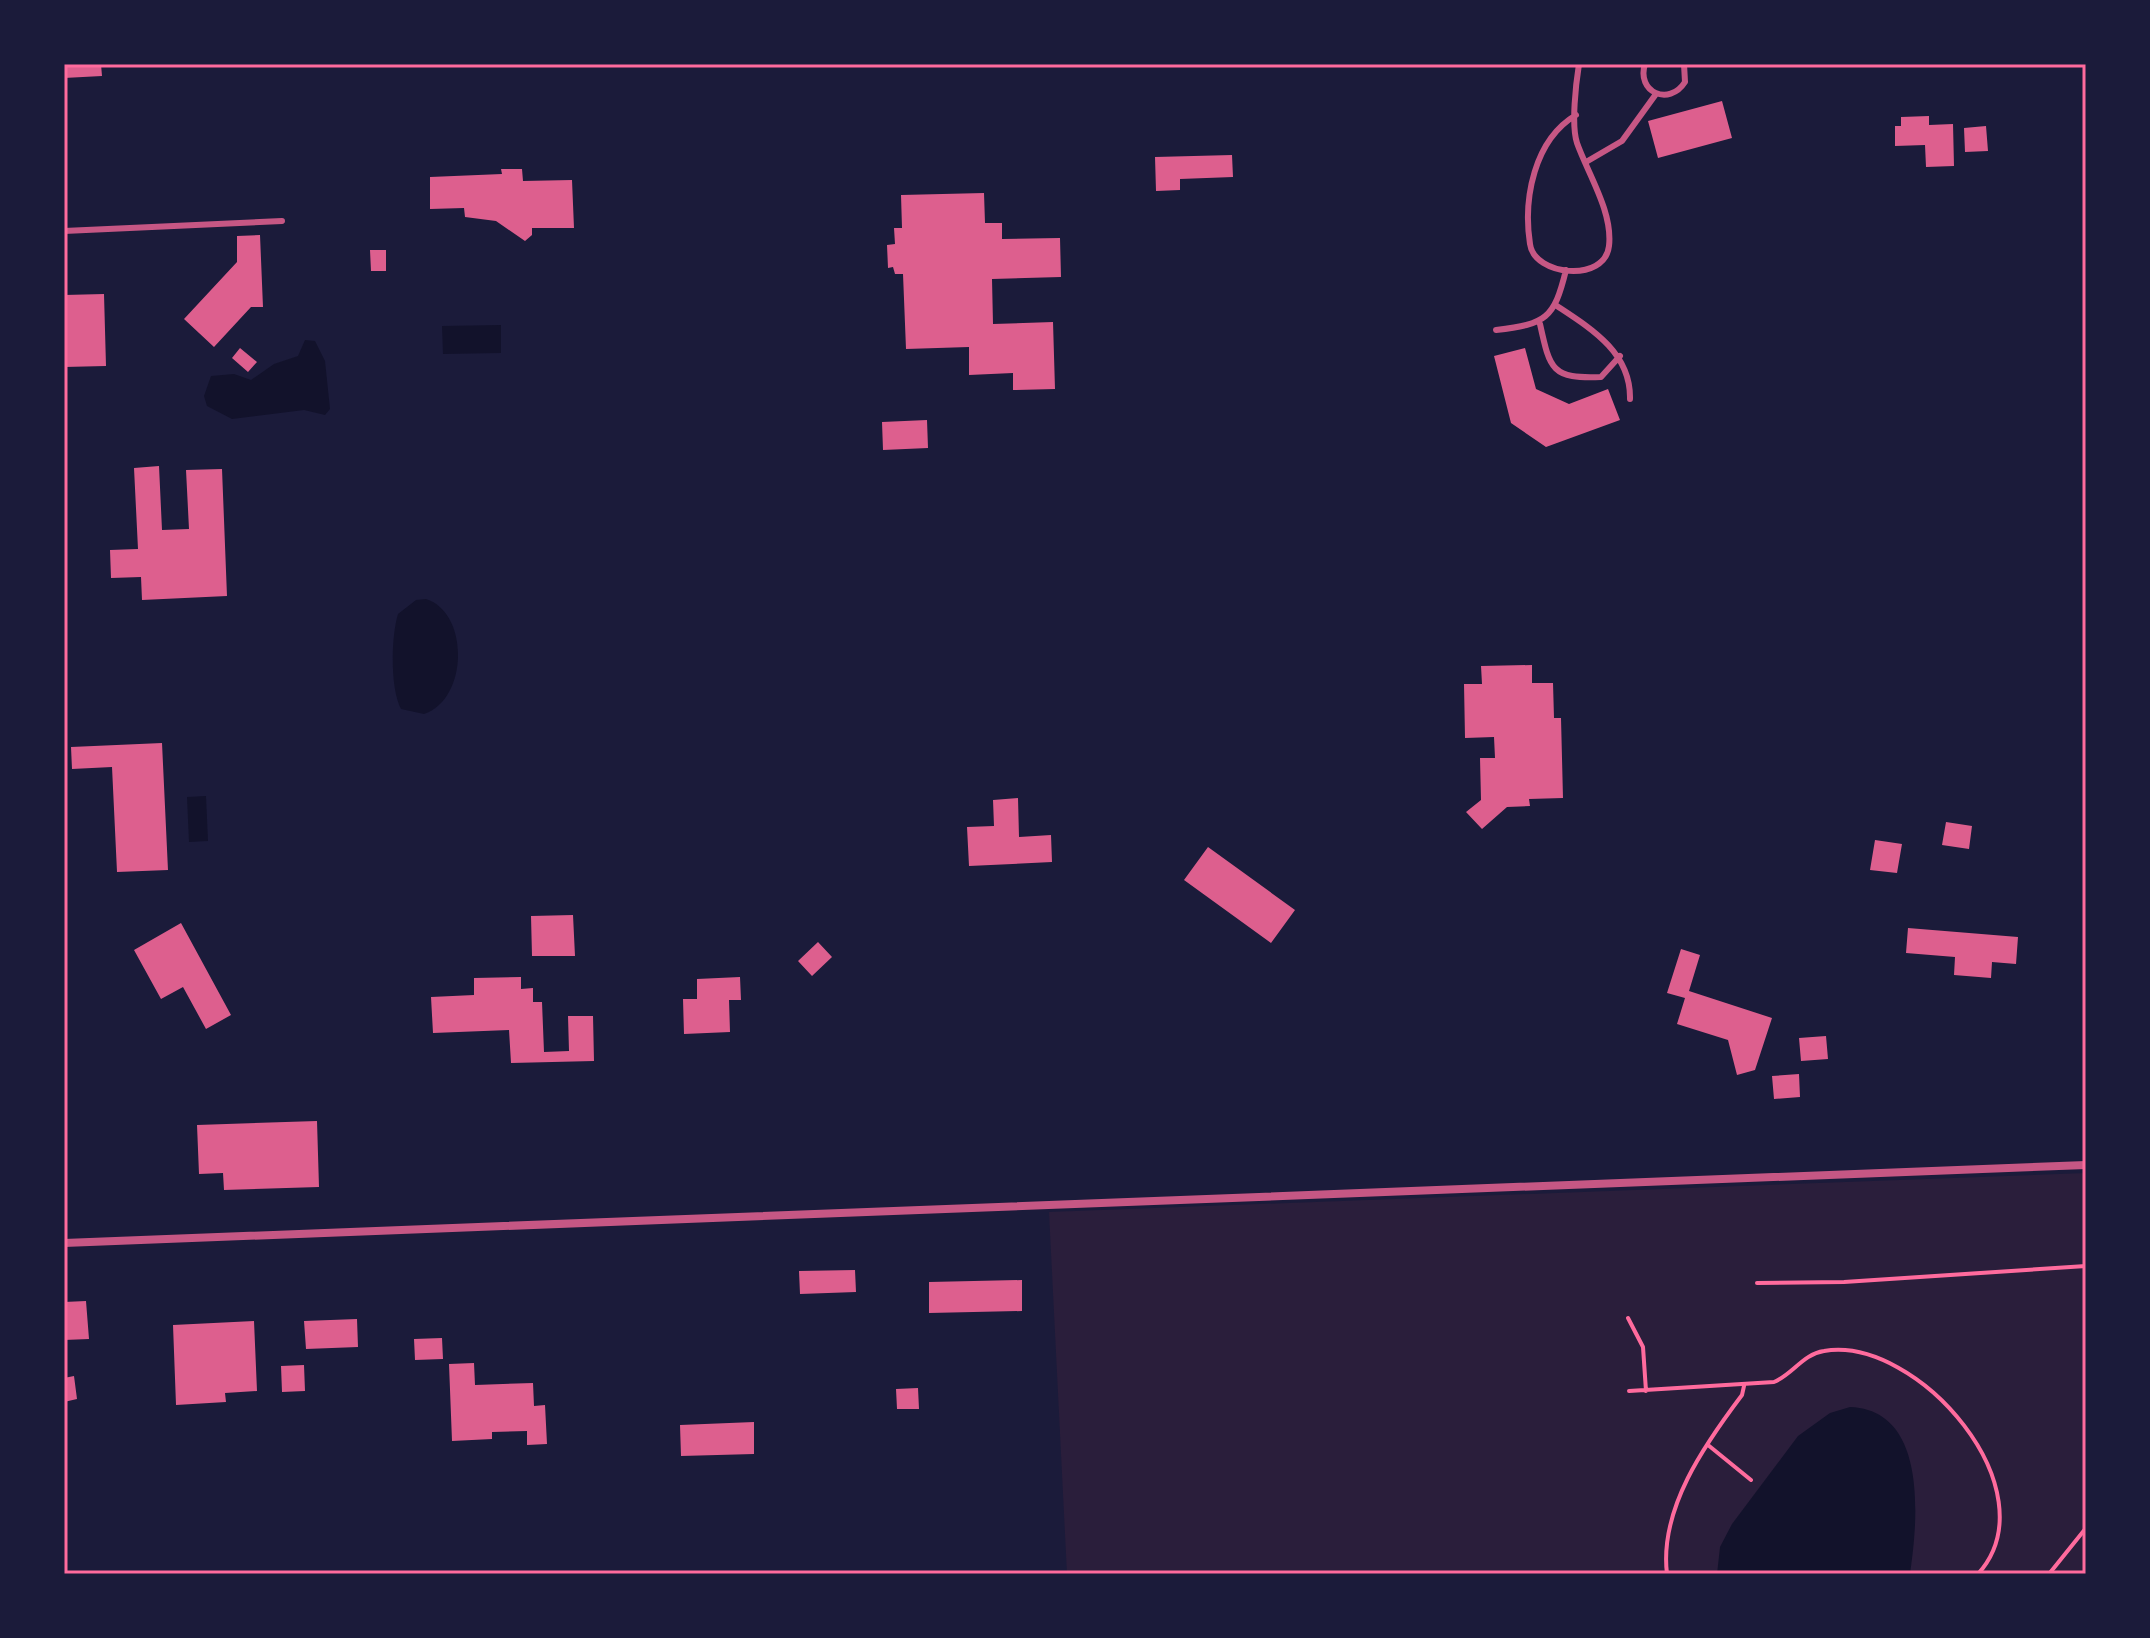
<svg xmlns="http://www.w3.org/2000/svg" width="2150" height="1638" font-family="'Archivo Narrow',sans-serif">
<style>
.green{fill:#2a1e3b}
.water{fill:#12122b}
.building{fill:#dd5f8e}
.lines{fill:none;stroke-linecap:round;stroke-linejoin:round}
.path{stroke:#ff6b9d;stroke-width:4}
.service{stroke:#c65784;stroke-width:6}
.minor{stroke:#c65784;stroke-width:8}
.neatline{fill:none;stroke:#ff6b9d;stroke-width:3}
</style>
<rect width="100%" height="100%" fill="#1b1b3a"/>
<path class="green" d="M2086 1173V1574H1067L1049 1212Z"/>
<path class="water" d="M501 325V353L443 354 442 326Z
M305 340 315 341 325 361 330 409 325 415 304 410 232 419 207 406 204 396 211 376 234 374 251 380 274 364 298 356Z
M426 599C470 613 468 700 424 714L401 709C390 688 391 637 398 614L416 600Z
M206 796 208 841 189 842 187 797Z
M1850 1407C1928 1410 1918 1519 1910 1574H1717L1720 1547 1732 1524 1798 1436 1830 1413Z"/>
<path class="building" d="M64 64H101L102 76 64 78Z
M1722 101 1732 138 1658 158 1648 121Z
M1929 116V125L1953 124 1954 166 1926 167 1925 145 1895 146V126H1901V117Z
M1986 126 1988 151 1965 152 1964 128Z
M1232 155 1233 177 1180 179V190L1156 191 1155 157Z
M501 169H522L523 181 572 180 574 228H532V235L525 241 496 221 465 217 464 208 430 209V177L502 174Z
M984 193 985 223H1002V239L1060 238 1061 277 992 279 993 324 1053 322 1055 389 1013 390V373L969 375V347L906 349 903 274H895L893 267 888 268 887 245 895 244 894 228H902L901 195Z
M260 235 263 307H251L214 347 184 319 237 262V236Z
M370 250H386V271H371Z
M104 294 106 366 64 367V295Z
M240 348 257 362 248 372 232 358Z
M1525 348 1536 389 1569 404 1608 389 1620 420 1546 447 1511 423 1494 356Z
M927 420 928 448 883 450 882 422Z
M159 466 162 530 189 529 186 470 222 469 227 596 142 600 141 577 111 578 110 550 138 549 134 468Z
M1532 665V683H1553L1554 718H1561L1563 798 1529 799 1530 806 1507 807 1482 829 1466 812 1481 800 1480 758H1495L1494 737 1465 738 1464 684H1482L1481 666Z
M162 743 168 870 117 872 112 767 72 769 71 747Z
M1018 798 1019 837 1051 835 1052 862 969 866 967 827 994 826 993 800Z
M1946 822 1972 826 1969 849 1942 845Z
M1875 840 1902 844 1897 873 1870 870Z
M1208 847 1295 910 1271 943 1184 880Z
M573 915 575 956H532L531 916Z
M181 923 231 1015 206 1029 183 987 161 999 134 950Z
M1908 928 2018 937 2016 964 1992 962 1991 978 1954 975 1955 957 1906 953Z
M818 942 832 957 812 976 798 961Z
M1681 949 1700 955 1689 991 1772 1018 1755 1070 1737 1075 1728 1040 1677 1024 1685 998 1667 993Z
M521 977V989L533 988V1002H542L544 1052 569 1051 568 1016H593L594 1061 511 1063 509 1030 433 1033 431 997 474 995V978Z
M740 977 741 1000H729L730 1032 684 1034 683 999H697V979Z
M1826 1036 1828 1059 1801 1061 1799 1038Z
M1799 1074 1800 1097 1774 1099 1772 1076Z
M317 1121 319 1187 224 1190 223 1173 199 1174 197 1125Z
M855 1270 856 1292 800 1294 799 1271Z
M1022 1280V1311L929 1313V1282Z
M86 1301 89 1339 64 1340V1302Z
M357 1319 358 1347 306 1349 304 1321Z
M254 1321 257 1391 225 1393 226 1402 176 1405 173 1325Z
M442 1338 443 1359 415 1360 414 1339Z
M474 1363 475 1385 533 1383 534 1406 545 1405 547 1444 527 1445V1431L492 1432V1439L452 1441 449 1364Z
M304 1365 305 1391 282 1392 281 1366Z
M74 1376 77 1399 64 1402V1378Z
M918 1388 919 1409H897L896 1389Z
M754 1422V1454L681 1456 680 1425Z"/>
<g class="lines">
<path class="path" d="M1757 1283 1844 1282 2086 1266
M1628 1318 1643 1347 1646 1391
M1629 1391 1774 1382C1793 1374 1803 1354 1824 1351 1917 1335 2053 1491 1978 1574
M1708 1445 1751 1480
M1667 1574C1659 1509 1705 1444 1742 1395L1744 1386
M2049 1574 2086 1528"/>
<path class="service" d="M1645 64C1636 92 1669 107 1685 82L1684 64
M1576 115C1534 140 1523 199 1530 244 1534 276 1605 283 1609 246 1613 212 1588 174 1577 143 1571 125 1576 83 1579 64
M1586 162 1622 141 1656 94
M64 231 282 221
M1557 306C1592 329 1631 353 1630 399
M1540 324C1550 370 1552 379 1601 377L1620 356
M1496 330C1546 324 1554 319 1566 270"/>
<path class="minor" d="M64 1243 2086 1165"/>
</g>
<rect width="2150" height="1638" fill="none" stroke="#1b1b3a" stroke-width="132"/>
<rect x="66" y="66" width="2018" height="1506" class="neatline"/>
</svg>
